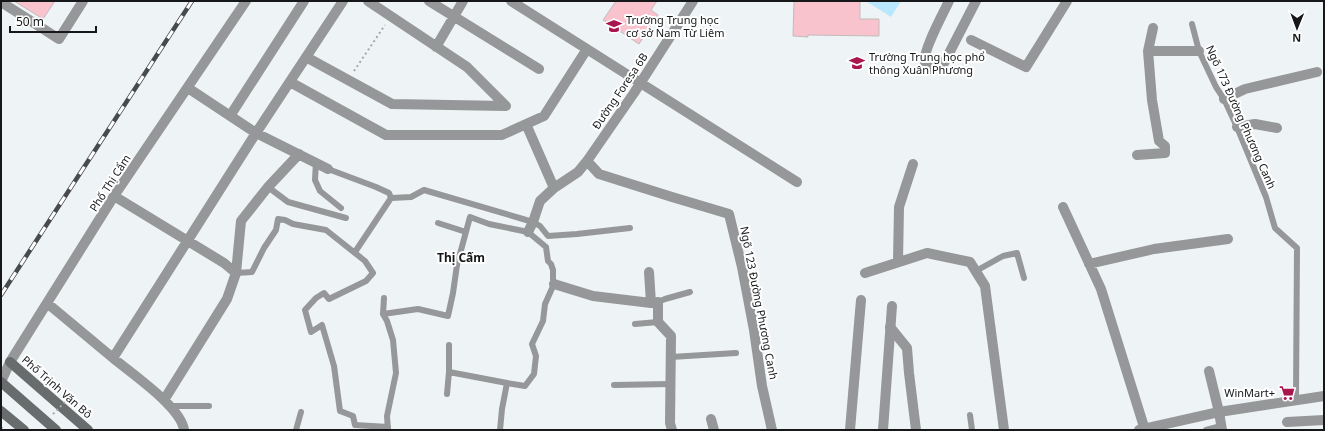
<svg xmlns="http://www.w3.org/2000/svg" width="1325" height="431" font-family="'Noto Sans',sans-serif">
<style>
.green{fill:#b8e7fe}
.building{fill:#f9c3cd;stroke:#c1bbbc}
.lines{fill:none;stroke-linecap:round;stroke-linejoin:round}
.path{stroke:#a5a9ab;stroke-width:2;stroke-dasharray:2 3;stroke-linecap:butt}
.service{stroke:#959798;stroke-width:6}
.minor{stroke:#959798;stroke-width:10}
.tertiary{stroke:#959798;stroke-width:10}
.secondary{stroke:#686c6d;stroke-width:10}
.rail-casing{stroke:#484b4c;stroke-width:4.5}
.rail{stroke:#fff;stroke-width:3;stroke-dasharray:9;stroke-linecap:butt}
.path-bridge{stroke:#a5a9ab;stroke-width:2;stroke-dasharray:2 3;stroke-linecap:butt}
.secondary-bridge{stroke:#686c6d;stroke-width:10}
.labels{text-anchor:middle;stroke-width:4;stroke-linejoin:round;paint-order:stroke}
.poi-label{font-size:11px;fill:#151718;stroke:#fff;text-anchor:start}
.street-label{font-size:11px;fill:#151718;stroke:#fff}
.neighbourhood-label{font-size:12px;font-weight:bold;fill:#151718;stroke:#fff}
</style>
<rect width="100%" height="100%" fill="#eef3f6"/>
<path class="green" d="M866 1H901L891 17Z"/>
<path class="building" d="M14 1H55L43 19Z
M616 1H657L651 10 658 15 639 44 603 20Z
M794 1H860V19H879V36L808 35V37L793 36Z"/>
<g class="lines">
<path class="path" d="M354 71 385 25
M1 427 4 430"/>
<path class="service" d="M1192 24 1199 51 1216 87 1224 99 1237 127 1266 197 1275 228 1297 248 1296 399
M316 162 315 180 320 191 341 208
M328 169 376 187 389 193 391 198
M268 187 288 202 346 218
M438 223 466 232
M355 252 391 198 411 197 424 190 533 222 540 226 548 236 577 234 630 228
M976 271 1003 256 1017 253 1024 278
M236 273 252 272 264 248 276 230 278 219 285 220 293 224 326 230 365 261 373 273 366 281 329 299 324 293 316 298 305 310 311 332 322 325 334 366 340 411 353 416 355 425 388 427
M658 302 665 299 690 292
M383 314 418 309 448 316 453 293 457 265 470 217 489 224 528 232 546 247 548 261 551 264 553 270V279L554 284 545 304 543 321 532 344 536 356 534 374 525 386 507 383 502 409 500 430
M383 314 387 321 393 340 396 373 387 416 388 430
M383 314 384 298
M635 324 658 322
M671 357 736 353
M449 372 507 383
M614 385 671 384
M447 394 449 372V345
M170 406H209
M970 415 972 430
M296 430 301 412
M1206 430 1221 426"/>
<path class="minor" d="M368 1 467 67 506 106
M429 1 539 69
M511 1 797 182
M949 1C944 12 922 52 925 62 926 65 929 67 931 69L943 65 976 1
M1 2 59 39 83 1
M971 40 1026 67 1067 1
M436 47 463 1
M1148 51 1153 28
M306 57 392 104 506 106
M290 82 386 135H502L544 116 587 49
M188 88 256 133 328 169
M1224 99 1245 89 1317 72
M230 116 304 1
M526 124 554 188
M1237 127 1255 124 1277 128
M1137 155 1165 153V146L1159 141 1152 100 1148 51H1199
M587 161 599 174 672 197 729 214 742 267 754 330 762 386 772 430
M114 196 224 263 236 273
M1063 207 1101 289 1145 430
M528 232 533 222 540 201 554 188 578 172 587 161 634 93 693 1
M898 262 899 207 913 164
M1089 264 1154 249 1228 239
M649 272 651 303
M865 273 927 253 970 262 985 286 1004 430
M554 284 593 296 651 303 658 302V322L671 336 670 423 672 430
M47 303 113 358 256 133 343 1
M890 327 907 348 909 373 916 430
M113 358C131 373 181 407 184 430
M1209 371 1219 412 1222 430
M1 382 10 362 114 196 246 1
M164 400 227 299 236 273 241 221 268 187 299 154
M711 419 714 430
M1287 422 1324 420"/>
<path class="tertiary" d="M850 430 861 300
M883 430 892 306
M1139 430 1219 412 1324 396"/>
<path class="secondary" d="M10 362 88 430
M1 411 24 430"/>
<defs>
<path id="rail" d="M1 295 192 1"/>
</defs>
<use href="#rail" class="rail-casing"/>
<use href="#rail" class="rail"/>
<path class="path-bridge" d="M1 368 5 372
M53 414 66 401"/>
<path class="secondary-bridge" d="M1 382 56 430"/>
</g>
<defs>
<symbol id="school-bare" viewBox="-9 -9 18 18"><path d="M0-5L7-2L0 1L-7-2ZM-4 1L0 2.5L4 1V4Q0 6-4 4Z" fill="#a9164d" stroke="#fff" stroke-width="2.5" paint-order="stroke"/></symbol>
<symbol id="supermarket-bare" viewBox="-9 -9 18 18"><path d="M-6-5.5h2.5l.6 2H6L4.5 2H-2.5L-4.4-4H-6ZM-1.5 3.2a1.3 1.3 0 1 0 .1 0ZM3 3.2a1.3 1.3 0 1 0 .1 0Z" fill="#a9164d" stroke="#fff" stroke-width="2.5" paint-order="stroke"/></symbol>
</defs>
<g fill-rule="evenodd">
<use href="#school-bare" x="603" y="15" width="22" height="22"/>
<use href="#school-bare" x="846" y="52" width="22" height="22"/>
<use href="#supermarket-bare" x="1276" y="382" width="22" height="22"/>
</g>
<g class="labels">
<g class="poi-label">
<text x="626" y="24">Trường Trung học<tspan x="626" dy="13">cơ sở Nam Từ Liêm</tspan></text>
<text x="869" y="61">Trường Trung học phổ<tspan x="869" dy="13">thông Xuân Phương</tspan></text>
<text x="1275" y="397" text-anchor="end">WinMart+</text>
</g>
<g class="street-label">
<text transform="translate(620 91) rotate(-56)" y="4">Đường Foresa 6B</text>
<text transform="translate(1241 117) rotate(66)" y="4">Ngõ 173 Đường Phương Canh</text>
<text transform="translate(110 183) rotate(-57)" y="4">Phố Thị Cẩm</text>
<text transform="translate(759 303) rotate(79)" y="4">Ngõ 123 Đường Phương Canh</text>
<text transform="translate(57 387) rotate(41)" y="4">Phố Trịnh Văn Bô</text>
</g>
<g class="neighbourhood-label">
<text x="461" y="262">Thị Cấm</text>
</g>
</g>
<rect width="1325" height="431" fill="none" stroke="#151718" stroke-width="4"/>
<g transform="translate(1297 28) rotate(181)" stroke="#ffffff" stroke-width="3" paint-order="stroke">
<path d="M0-3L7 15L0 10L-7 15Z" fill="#151718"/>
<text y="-6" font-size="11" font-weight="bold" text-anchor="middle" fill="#151718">N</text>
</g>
<path d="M10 26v6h86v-6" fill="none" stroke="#151718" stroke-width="2"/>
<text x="16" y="26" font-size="12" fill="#151718" stroke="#ffffff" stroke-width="3" paint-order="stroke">50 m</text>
</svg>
